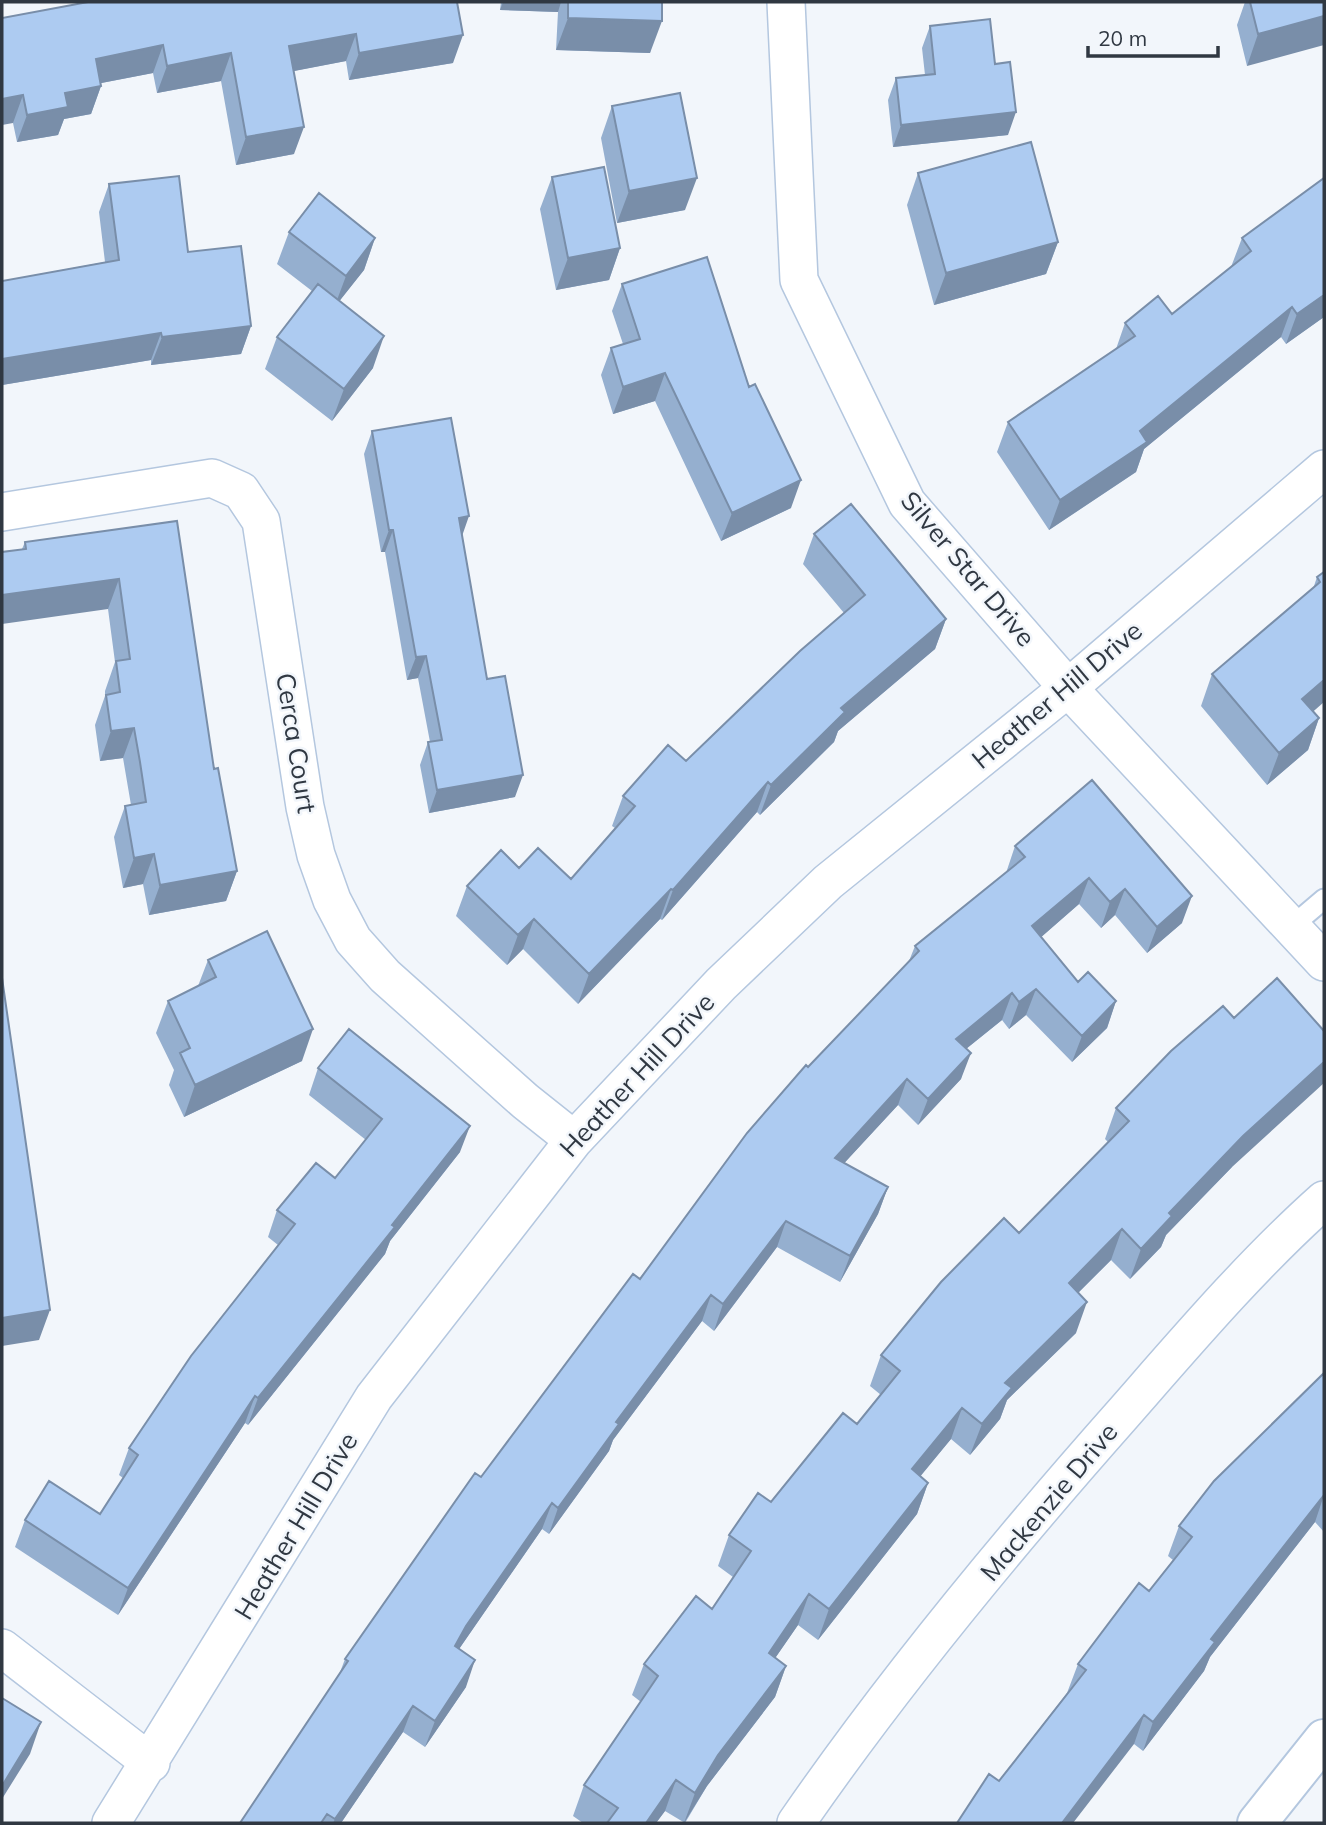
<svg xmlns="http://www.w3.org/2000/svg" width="1326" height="1825" font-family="Mulish,sans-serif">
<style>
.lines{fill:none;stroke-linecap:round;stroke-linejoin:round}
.lane-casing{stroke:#b4c7df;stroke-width:23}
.street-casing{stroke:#b4c7df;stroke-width:40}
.primary-casing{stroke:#b4c7df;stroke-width:42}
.lane{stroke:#fff;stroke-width:19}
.street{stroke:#fff;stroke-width:37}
.primary{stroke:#fff;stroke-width:38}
.wall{fill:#95afcf}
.shaded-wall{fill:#798ea9}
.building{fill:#adcbf1;stroke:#798ea9;stroke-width:2}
.labels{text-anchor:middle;stroke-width:5;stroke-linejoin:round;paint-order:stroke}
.street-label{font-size:26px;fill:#303842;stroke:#f2f6fb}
</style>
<rect width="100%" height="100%" fill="#f2f6fb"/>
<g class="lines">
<defs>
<path id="lane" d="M1291 927 1324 899"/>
<path id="street" d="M786 2 799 280 907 503 1068 688 1324 962
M2 512 212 478 241 491 261 521 305 807 316 855 332 900 353 940 385 976 525 1101 574 1140
M2 1648 151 1763
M111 1823 374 1397 574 1140 721 984 828 882 1068 688 1324 469
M796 1823C894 1681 1006 1546 1121 1416 1185 1343 1251 1265 1324 1200"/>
<path id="primary" d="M1257 1823 1324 1739"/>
</defs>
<use href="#lane" class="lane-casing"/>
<use href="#street" class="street-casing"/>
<use href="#primary" class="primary-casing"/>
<use href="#lane" class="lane"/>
<use href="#street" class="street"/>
<use href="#primary" class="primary"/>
</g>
<path class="wall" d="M457 2 453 63 349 80 346 61 293 71 294 154 236 165 221 81 157 93 153 73 101 83V86L91 114 64 119 58 135 17 142 13 123 2 18Z
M501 2H662L650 53 556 50 558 12 500 10Z
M1245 2H1324L1247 66 1237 25Z
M930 26 995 64 1008 135 893 147 888 100 896 78 925 75 922 48Z
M612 106 685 210 617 223 601 138Z
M918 173 1058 242 1046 274 934 305 907 205Z
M552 177 620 248 609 280 556 290 540 209Z
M109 184 188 252 251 326 241 354 151 365V360L2 385V281L105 262 99 212Z
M289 232 375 238 364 270 339 301 373 368 332 421 265 369 277 337 312 291 277 264Z
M1242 238 1324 317 1286 344 1281 337 1144 449 1136 472 1049 530 997 452 1008 422 1116 349 1125 323 1172 314 1231 267Z
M622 284 749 387 791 508 721 541 655 401 613 414 601 375 611 348 623 344 612 311Z
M372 431 462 535 487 679 515 797 429 813 420 765 428 742H430L418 678 407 680 385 552H381L364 454Z
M177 521 214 769 237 871 226 901 149 915 143 884 123 888 114 837 125 806 131 805 123 758 100 761 95 725 105 696V691L115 662 108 609 22 549 25 542Z
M814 534 946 619 935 649 838 731 834 742 760 815 757 812 662 920 660 919 578 1004 523 949 507 965 456 916 467 886 519 868 571 879 615 828 612 826 623 796 686 761 844 613 803 564Z
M1324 572 1313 711 1319 718 1308 750 1267 785 1201 706 1212 674 1313 589 1317 577Z
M1092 780 1182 923 1147 953 1115 915 1101 928 1079 904 1041 937 1078 982 1116 1001 1107 1028 1072 1062 1026 1015 1009 1029 1002 1020 966 1049 961 1079 918 1125 898 1105 844 1163 888 1187 878 1214 840 1282 777 1247 714 1331 702 1321 613 1440 609 1451 549 1534 542 1529 459 1649 466 1687 425 1747 403 1732 341 1823H240L339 1675 345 1659 481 1477 808 1067 909 961 915 946 1006 873 1015 846Z
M208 960 302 1061 184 1117 169 1085 174 1070 156 1033 168 1001 198 986Z
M318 1068 460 1152 390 1241 385 1254 248 1425 245 1423 118 1615 15 1547 25 1520 100 1514 123 1478 119 1475 129 1448 278 1245 268 1237 277 1210 335 1178 366 1140 309 1095Z
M1116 1108 1232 1167 1166 1235 1161 1247 1130 1279 1111 1260 1078 1293 1076 1333 1007 1400 1000 1419 970 1455 951 1439 920 1476 928 1483 917 1514 818 1640 798 1625 775 1658 786 1666 775 1697 707 1786 685 1823 665 1811 656 1823H583L573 1816 584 1785 641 1702 632 1695 644 1664 712 1609 733 1577 718 1566 729 1535 771 1502 857 1424 881 1395 870 1386 881 1355 1019 1233 1108 1142 1105 1139Z
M1324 1373V1532L1315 1522 1210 1657 1204 1671 1143 1751 1134 1744 999 1781 1067 1693 1078 1664 1149 1591 1173 1560 1168 1556 1179 1526Z"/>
<path class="shaded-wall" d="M503 2H561L558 12 500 10Z
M1324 16V45L1247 66 1258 34Z
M568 18 662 21 650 53 556 50Z
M356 34 346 61 279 74 289 46Z
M463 35 453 63 349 80 359 53Z
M163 45 153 73 86 86 96 59Z
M231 53 221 81 157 93 167 66Z
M101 86 91 114 64 119 58 135 17 142 27 115 65 93Z
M23 95 13 123 2 125V99Z
M1016 112 1008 135 893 147 901 125Z
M304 127 294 154 236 165 246 137Z
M697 178 685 210 617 223 629 191Z
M375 238 364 270 334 308 346 276Z
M1058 242 1046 274 934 305 946 273Z
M620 248 609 280 556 290 568 258Z
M1324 295V317L1286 344 1297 314Z
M1292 307 1281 337 1144 449 1136 472 1049 530 1060 500 1140 431Z
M251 326 241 354 151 365 162 337Z
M161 333 151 360 2 385V359Z
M384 336 373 368 332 421 344 389Z
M665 373 655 401 613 414 623 387Z
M801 480 791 508 721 541 732 513Z
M469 516 461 539 459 518Z
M389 530H393L385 552H381Z
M119 579 108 609 2 624V595Z
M946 619 935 649 838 731 834 742 760 815 771 785 841 708Z
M426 656 418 678 407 680 416 657Z
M1324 680V702L1291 731 1302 699Z
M1319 718 1308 750 1267 785 1279 753Z
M134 728 123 758 100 761 111 731Z
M523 775 515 797 429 813 437 790Z
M768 782 757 812 662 920 673 890Z
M154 854 143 884 123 888 134 858Z
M237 871 226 901 149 915 160 885Z
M1089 878 1079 904 1023 953 1032 926Z
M671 889 660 919 578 1004 589 974Z
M1125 889 1115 915 1101 928 1110 902Z
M1192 896 1182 923 1147 953 1157 927Z
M534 919 523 949 507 965 518 935Z
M1036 989 1026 1015 1009 1029 1019 1002Z
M1012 993 1002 1020 946 1065 956 1039Z
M1116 1001 1107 1028 1072 1062 1082 1036Z
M313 1029 302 1061 184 1117 195 1085Z
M971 1053 961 1079 918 1125 928 1099Z
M1324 1062V1083L1232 1167 1166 1235 1161 1247 1130 1279 1141 1249 1169 1213 1243 1136Z
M907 1079 898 1105 825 1184 835 1158Z
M470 1126 460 1152 390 1241 385 1254 248 1425 258 1398 392 1225Z
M888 1187 878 1214 840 1282 850 1256Z
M786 1221 777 1247 714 1331 723 1304Z
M1122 1229 1111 1260 1057 1314 1069 1283Z
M711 1295 702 1321 613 1440 609 1451 549 1534 558 1508 616 1422Z
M1087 1302 1076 1333 1007 1400 1000 1419 970 1455 982 1424 1005 1383Z
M50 1310 39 1340 2 1346V1318Z
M255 1396 245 1423 118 1615 128 1588Z
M962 1408 951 1439 901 1500 912 1469Z
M928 1483 917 1514 818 1640 829 1609Z
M1324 1495 1315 1522 1210 1657 1204 1671 1143 1751 1153 1722 1211 1639Z
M552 1503 542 1529 457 1652 455 1646 466 1626Z
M809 1594 798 1625 758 1683 769 1653Z
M475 1660 466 1687 425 1747 435 1721Z
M786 1666 775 1697 707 1786 684 1823 695 1793 718 1755Z
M413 1706 403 1732 341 1823H333L335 1819Z
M1144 1715 1134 1744 1073 1823H1062Z
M41 1722 30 1754 2 1799V1786Z
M676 1780 665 1811 656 1823H646Z"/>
<path class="building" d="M88 2H457L463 35 359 53 356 34 289 46 304 127 246 137 231 53 167 66 163 45 96 59 101 86 65 93 68 107 27 115 23 95 2 99V18Z
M568 2H662V21L568 18Z
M1250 2H1324V16L1258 34Z
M990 19 995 64 1010 62 1016 112 901 125 896 78 935 74 930 26Z
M680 93 697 178 629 191 612 106Z
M1031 142 1058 242 946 273 918 173Z
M604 167 620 248 568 258 552 177Z
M179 176 188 252 241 246 251 326 162 337 161 333 2 359V281L119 260 109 184Z
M1324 178V295L1297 314 1292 307 1140 431 1147 442 1060 500 1008 422 1135 336 1125 323 1158 296 1172 314 1251 251 1242 238Z
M319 193 375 238 346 276 289 232Z
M707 257 749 387 755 384 801 480 732 513 665 373 623 387 611 348 640 339 622 284Z
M318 284 384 336 344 389 277 337Z
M451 418 469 516 459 518 487 679 505 676 523 775 437 790 428 742 442 740 426 656 416 657 393 530H389L372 431Z
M851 504 946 619 841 708 845 712 771 785 768 782 673 890 671 889 589 974 534 919 518 935 467 886 501 850 519 868 538 848 571 879 635 806 623 796 668 745 686 761 800 651 865 595 814 534Z
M177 521 214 769 218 768 237 871 160 885 154 854 134 858 125 806 146 802 140 762 134 728 111 731 106 695 120 692 116 661 130 659 119 579 2 595V552L26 549 25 542Z
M1324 572V680L1302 699 1319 718 1279 753 1212 674 1320 582 1317 577Z
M1092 780 1192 896 1157 927 1125 889 1110 902 1089 878 1032 926 1078 982 1088 972 1116 1001 1082 1036 1036 989 1019 1002 1012 993 956 1039 971 1053 928 1099 907 1079 835 1158 888 1187 850 1256 786 1221 723 1304 711 1295 616 1422 619 1424 558 1508 552 1503 466 1626 455 1646 475 1660 435 1721 413 1706 335 1819 327 1814 321 1823H240L348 1661 345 1659 475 1473 481 1477 633 1274 640 1279 747 1133 806 1065 808 1067 919 951 915 946 1025 857 1015 846Z
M267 931 313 1029 195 1085 180 1053 190 1048 168 1001 216 977 208 960Z
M2 978 50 1310 2 1318Z
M1277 978 1324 1031V1062L1243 1136 1169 1213 1172 1216 1141 1249 1122 1229 1069 1283 1087 1302 1005 1383 1012 1388 982 1424 962 1408 912 1469 928 1483 829 1609 809 1594 769 1653 786 1666 718 1755 695 1793 676 1780 646 1823H607L618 1808 584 1785 658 1676 644 1664 696 1596 712 1609 751 1551 729 1535 758 1493 771 1502 843 1413 857 1424 900 1371 881 1355 941 1282 1004 1218 1019 1233 1129 1121 1116 1108 1171 1051 1223 1006 1234 1018Z
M349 1029 470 1126 392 1225 395 1227 258 1398 255 1396 128 1588 25 1520 49 1481 100 1514 138 1455 129 1448 191 1356 295 1224 277 1210 316 1163 335 1178 382 1119 318 1068Z
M1324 1373V1495L1211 1639 1215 1642 1153 1722 1144 1715 1062 1823H957L989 1774 999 1781 1086 1670 1078 1664 1139 1583 1149 1591 1192 1537 1179 1526 1214 1481Z
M2 1698 41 1722 2 1786Z"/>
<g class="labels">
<g class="street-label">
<text transform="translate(968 569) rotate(50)" y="9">Silver Star Drive</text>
<text transform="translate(1057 695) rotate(-40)" y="9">Heather Hill Drive</text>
<text transform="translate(296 743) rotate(81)" y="9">Cerca Court</text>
<text transform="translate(637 1075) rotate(-47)" y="9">Heather Hill Drive</text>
<text transform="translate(1049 1502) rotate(-50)" y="9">Mackenzie Drive</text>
<text transform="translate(296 1526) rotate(-59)" y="9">Heather Hill Drive</text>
</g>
</g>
<rect width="1326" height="1825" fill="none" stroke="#303842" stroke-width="7"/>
<path d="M1088 46v10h130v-10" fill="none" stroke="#303842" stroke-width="3.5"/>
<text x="1098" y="46" font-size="21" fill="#303842" stroke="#f2f6fb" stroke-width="5" paint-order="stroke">20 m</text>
</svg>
